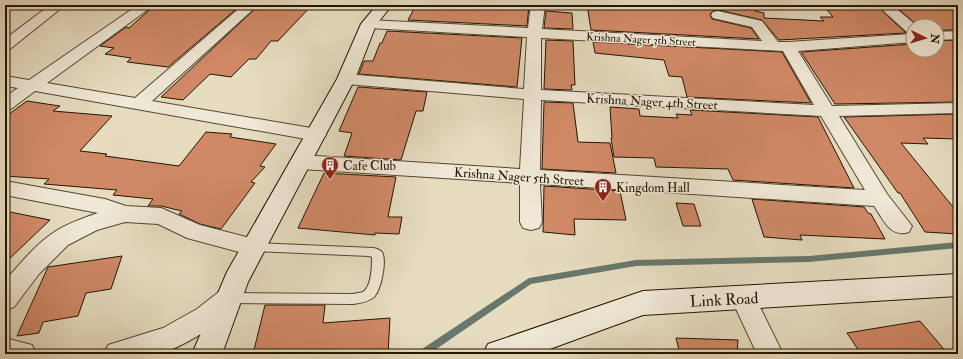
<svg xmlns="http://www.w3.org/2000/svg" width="963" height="359" font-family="'IM FELL Double Pica',serif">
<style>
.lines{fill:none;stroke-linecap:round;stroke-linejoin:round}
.stream{fill:#68786c;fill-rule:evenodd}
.building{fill:#d08967;stroke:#241401}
.lane-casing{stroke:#544631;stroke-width:2}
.street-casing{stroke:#544631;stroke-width:2}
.secondary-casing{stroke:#241401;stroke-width:2}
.lane{fill:#efe8d6;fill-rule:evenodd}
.street{fill:#efe8d6;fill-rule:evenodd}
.secondary{fill:#efe8d6;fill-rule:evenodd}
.labels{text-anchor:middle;stroke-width:3;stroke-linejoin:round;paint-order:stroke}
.far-street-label{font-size:11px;fill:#241401;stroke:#efe8d6}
.street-label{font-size:13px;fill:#241401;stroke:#efe8d6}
.poi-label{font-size:13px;fill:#241401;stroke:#efe8d6;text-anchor:start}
.near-street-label{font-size:16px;fill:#241401;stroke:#efe8d6}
</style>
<rect width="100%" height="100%" fill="#e6dcc0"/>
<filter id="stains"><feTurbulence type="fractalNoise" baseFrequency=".005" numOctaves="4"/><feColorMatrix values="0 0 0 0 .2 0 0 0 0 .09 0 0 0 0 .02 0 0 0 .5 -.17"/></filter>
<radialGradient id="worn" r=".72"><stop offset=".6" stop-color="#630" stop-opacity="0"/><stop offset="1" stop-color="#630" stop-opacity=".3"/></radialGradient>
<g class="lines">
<path class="stream" d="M958 242V248L809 262 636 266 531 284 429 354H418L419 351 529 278 636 260 809 256Z"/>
</g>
<path class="building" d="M155 5H241L168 67 127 62 131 58 105 54 114 48 100 46 126 27 129 28Z
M259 5H312L278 41H271L256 59H249L231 77 210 74 183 100 161 97Z
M480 5H529L527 26 408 20 415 7 452 9V8H479Z
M587 5H757L755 11 764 13V18L824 21 820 17H833L823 5H876L906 33 779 40 762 20 718 10 713 11 710 14 712 19 751 28 759 39 591 30Z
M894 5H958V30H937V26H918Z
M546 11 572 13 573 29 544 28Z
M387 31 522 38 517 87 359 74 364 61H373L380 43H382Z
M546 40 573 41 575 85H571L572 90 544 89Z
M958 40V102L835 104 801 52 913 44V50H937V41Z
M593 42 782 52 811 103 687 97 682 77 669 76 664 60 595 53Z
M358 87 427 92 423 111H416L401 160 344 156 352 133 339 131Z
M27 101 60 106 53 111 112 116 80 151 107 154 105 156 179 166 206 132 232 134 230 137 276 144 260 166 265 167 251 182 255 183 221 229 200 224 179 214 182 211 161 206H148L153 199 113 195 117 190 44 184 49 179 5 176V117Z
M544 102 573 103 578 142 610 143 616 173 542 169Z
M610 107 639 109 640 116 678 118 676 114 692 115 690 110 818 117 854 188 733 180 728 169 656 167 654 158 614 157 611 138H612Z
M958 114V139L923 138 928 144 901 143 958 213V234L925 232 900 193H898L844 117Z
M324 173 396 177 388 217H402L399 234 375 233V235L298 228Z
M544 186 620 191 626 220 574 219 575 235 543 232Z
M752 199 864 207 868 213 871 214 885 239 800 235 802 240 764 237Z
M676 203 694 204 701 226H683Z
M5 211 50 220 5 263Z
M122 256 111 289 86 293 78 316 43 322 39 333 17 336 48 267Z
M265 305H325L323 323 390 318 388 354H253Z
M920 321 948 354H861L847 333Z
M676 338 738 340 737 354H680Z"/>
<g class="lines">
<defs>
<path id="lane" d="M254 243 374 248C377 249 380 250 382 252 387 261 381 290 374 297 368 302 360 303 353 304L230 303 226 302 224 298 226 294 230 293 353 294C356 293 360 293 363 292 372 286 372 266 372 257L369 256 254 251 250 250 248 247 250 244Z"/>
<path id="street" d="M50 5H65L10 49 5 50V39Z
M138 5H154L47 83 135 98 243 5H258L152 101 317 129 323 131 326 135 323 139 317 141 35 91 11 109 5 110V97L18 88 5 86V76L29 80Z
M531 5H545L542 29 762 41 752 27 713 18 711 15 713 12 718 11 762 21 778 42H788L911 34 908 33 877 5H892L917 26H913V42L798 51 832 106 958 103V113L839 116 887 194 912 226 909 232C890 238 884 220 874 206L540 184 542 222 539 228 531 230 523 228 520 222V183L301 169 294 167 291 162 294 157 301 155 520 169 524 99 346 84 340 82 338 79 340 76 346 74 524 89 527 37 369 28 364 27 362 24 364 21 369 20 528 28ZM541 38 783 51 814 105 541 90ZM541 100 821 116 865 190 540 170Z
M958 31V39L937 40V32Z
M5 181 105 199 126 206 161 208 200 225 262 241 265 247 262 253 254 256 187 238 158 224 125 222 97 230 68 245 39 274 14 307 5 310V281C18 266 36 244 53 233 66 224 83 218 98 213L5 195Z
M229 287 238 291 241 298C232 318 178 351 156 354 139 356 121 354 104 354L108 345 163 328 197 309 220 291Z
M743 287 752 291 783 354H757L731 298 734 291Z
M5 338 32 345 36 354H5Z"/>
<path id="secondary" d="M377 5H392L376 25 355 79 248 282 222 354H192L227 272 337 79 361 24Z
M958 274V296L643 315 536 354H483L488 344 643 291Z"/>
</defs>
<use href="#lane" class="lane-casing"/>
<use href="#street" class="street-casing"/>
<use href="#secondary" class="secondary-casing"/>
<use href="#lane" class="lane"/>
<use href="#street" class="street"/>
<use href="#secondary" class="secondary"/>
</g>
<defs>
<symbol id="building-pin" viewBox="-11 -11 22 30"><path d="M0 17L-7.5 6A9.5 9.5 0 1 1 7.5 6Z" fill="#8f2418" stroke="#efe8d6"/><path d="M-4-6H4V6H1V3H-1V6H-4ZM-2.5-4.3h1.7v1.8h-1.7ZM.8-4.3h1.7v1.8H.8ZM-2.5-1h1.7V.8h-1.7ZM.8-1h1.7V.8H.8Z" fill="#fff"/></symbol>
</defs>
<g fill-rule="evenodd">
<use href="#building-pin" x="320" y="155" width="20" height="27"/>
<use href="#building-pin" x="593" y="177" width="20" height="27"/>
</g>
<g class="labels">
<g class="far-street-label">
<text transform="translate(641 39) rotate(3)" y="4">Krishna Nager 3th Street</text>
</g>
<g class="street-label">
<text transform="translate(652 101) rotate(3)" y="5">Krishna Nager 4th Street</text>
<text transform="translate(519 176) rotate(4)" y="5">Krishna Nager 5th Street</text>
</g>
<g class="poi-label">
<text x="343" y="170">Cafe Club</text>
<text x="616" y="192">Kingdom Hall</text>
</g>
<g class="near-street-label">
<text transform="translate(724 299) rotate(-3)" y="6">Link Road</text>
</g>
</g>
<rect width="963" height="359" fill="none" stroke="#e6dcc0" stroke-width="20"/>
<rect x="6" y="6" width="951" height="347" fill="none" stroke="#241401" stroke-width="2"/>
<rect x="10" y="10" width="943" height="339" fill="none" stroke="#241401"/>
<g transform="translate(925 38) rotate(95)"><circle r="19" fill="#efe8d6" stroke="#9e9381"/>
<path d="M0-3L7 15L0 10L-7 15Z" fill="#8f2418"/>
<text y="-6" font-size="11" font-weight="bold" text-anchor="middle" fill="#241401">N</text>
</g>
<rect width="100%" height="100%" filter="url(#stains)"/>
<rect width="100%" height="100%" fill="url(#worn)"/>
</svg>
